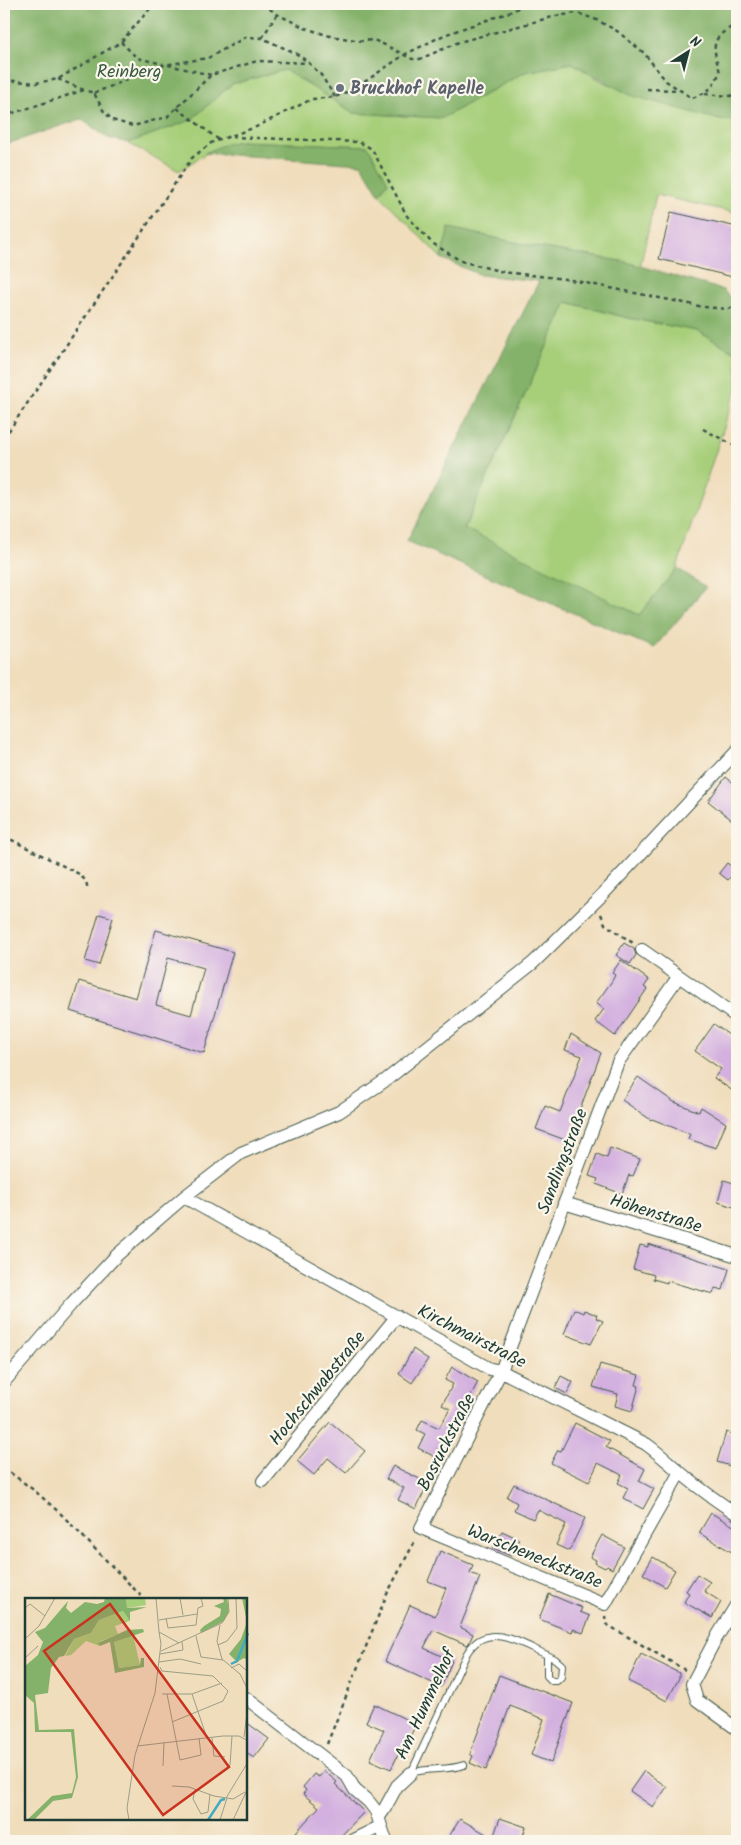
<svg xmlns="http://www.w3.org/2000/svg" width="741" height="1845" font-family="Kalam,sans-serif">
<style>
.green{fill:#a7cf7a;stroke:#638657}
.forest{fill:#85b26a;stroke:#52784f}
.building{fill:#d3b0df;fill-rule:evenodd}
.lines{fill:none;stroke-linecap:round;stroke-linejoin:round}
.service-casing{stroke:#3e5548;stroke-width:8}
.minor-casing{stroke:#3e5548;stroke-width:14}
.path{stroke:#3e5548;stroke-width:2.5;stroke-dasharray:4 4;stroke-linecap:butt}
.service{stroke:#fff;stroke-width:6}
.minor{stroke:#fff;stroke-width:12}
.worship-dot{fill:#6b7280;stroke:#fbf7ec;stroke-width:2}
.labels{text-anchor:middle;stroke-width:4.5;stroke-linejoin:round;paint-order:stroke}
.park-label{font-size:18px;fill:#3a5a42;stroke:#fbf7ec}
.worship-label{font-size:18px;font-weight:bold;fill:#5b616d;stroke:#fbf7ec;text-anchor:start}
.street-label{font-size:18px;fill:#1f3d34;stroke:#fbf7ec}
.inset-river{fill:none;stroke:#41abc1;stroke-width:2.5}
.inset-road{fill:none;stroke:#9c9d86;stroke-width:1}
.view{fill:#c8321e;fill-opacity:0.15;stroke:#c8321e;stroke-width:2.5}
.inset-edge{fill:none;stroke:#1f3d34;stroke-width:2.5}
</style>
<rect width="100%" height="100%" fill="#fbf7ec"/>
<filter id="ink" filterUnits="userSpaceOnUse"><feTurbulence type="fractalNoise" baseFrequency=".02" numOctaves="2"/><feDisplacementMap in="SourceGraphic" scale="10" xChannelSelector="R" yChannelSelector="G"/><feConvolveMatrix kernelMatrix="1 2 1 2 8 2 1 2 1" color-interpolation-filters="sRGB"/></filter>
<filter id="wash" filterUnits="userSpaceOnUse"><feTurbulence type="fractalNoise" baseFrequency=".0096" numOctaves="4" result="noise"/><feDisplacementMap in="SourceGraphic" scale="20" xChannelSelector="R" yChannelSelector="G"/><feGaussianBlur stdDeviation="1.12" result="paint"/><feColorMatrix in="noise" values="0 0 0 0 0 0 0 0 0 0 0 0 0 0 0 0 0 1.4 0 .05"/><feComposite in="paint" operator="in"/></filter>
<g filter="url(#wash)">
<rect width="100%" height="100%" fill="#f0ddbc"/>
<path class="green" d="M572 63 603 82 720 120 737 121V213L656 195 640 267 626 262 537 247 449 228 441 258 379 194 388 182 367 146 241 141C216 145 200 157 179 171L128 143 191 120 232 84 285 70 354 113 442 118 525 72Z
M567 302 628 318 697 331 737 353V388L677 568 639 615 464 529Z"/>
<path class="forest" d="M4 4H737V121L720 120 630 95 572 63 525 72 442 118 354 113 285 70 232 84 191 120 128 143 108 138 81 119 4 145Z
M241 141 368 146 388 182 379 194 361 164 205 153 225 144Z
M449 228 537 247 626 262 723 290 737 305V353L697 331 628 318 567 302 464 528 639 615 677 568 706 587 654 648 407 541 539 281 480 275 441 258Z"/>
<g id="blocks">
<path class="building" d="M671 212 737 227V278L659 259Z
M726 777 737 786V824L708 801Z
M727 863 736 870 728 880 719 873Z
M99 914 113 918 99 965 85 961Z
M156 930 233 952 204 1053 70 1011 79 981 136 998ZM168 958 204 968 191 1015 156 1005Z
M624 943 634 949 636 955 630 964 616 955Z
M621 960 649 980 644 987 647 989 615 1036 595 1021 604 1009 596 1003 612 981 615 975 612 973Z
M714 1024 737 1041V1085L733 1091 714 1078 721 1069 695 1051Z
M571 1034 601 1053 568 1141 536 1129 545 1106 560 1112 582 1056 565 1050Z
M638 1077 674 1102 699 1112 701 1107 726 1123 716 1148 688 1139 690 1134 652 1119 651 1120 622 1100Z
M610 1148 640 1159 633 1176 629 1175 622 1194 596 1184 598 1179 589 1176 597 1154 607 1158Z
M724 1180 737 1184V1208L718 1202Z
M648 1244 729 1269 723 1290 715 1288 713 1294 667 1281V1283L653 1279 654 1275 633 1269 640 1245 648 1247Z
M574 1309 583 1313 584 1310 597 1315 596 1318 603 1321 591 1344 564 1334Z
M413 1349 428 1359 412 1383 399 1374Z
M600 1364 639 1375 636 1385 639 1386 632 1411 615 1406 618 1394 593 1387Z
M452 1367 478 1382 437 1458 418 1448 425 1434 417 1430 422 1420 439 1428 450 1409 442 1405 453 1384 445 1380Z
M561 1376 573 1382 567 1394 555 1388Z
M330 1422 365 1451 346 1473 328 1458 314 1475 297 1461Z
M575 1423 610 1441 606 1447 645 1469 639 1481 654 1489 643 1509 623 1498 628 1488 618 1483 622 1475 598 1463 589 1482 551 1463 558 1450 561 1451Z
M726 1432 737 1436V1468L717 1462Z
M393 1466 428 1483 416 1509 398 1500 404 1488 386 1479Z
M514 1484 585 1518 569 1551 556 1545 566 1524 538 1510 533 1519 514 1510 517 1503 507 1497Z
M711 1513 737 1528V1555L699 1533Z
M502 1531 519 1539 511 1556 493 1548Z
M602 1535 624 1547 612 1569 607 1566 605 1568 595 1563 596 1560 590 1557Z
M440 1551 473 1565 470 1573 480 1577 460 1627 473 1634 469 1643 467 1645 433 1630 424 1648 452 1661 441 1687 385 1661 410 1605 435 1616 446 1588 428 1581Z
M653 1557 675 1570 665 1587 643 1574Z
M697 1574 710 1582 704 1591 721 1602 712 1618 684 1602 689 1593 686 1591Z
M549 1594 582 1608 580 1612 590 1616 583 1633 573 1629 572 1632 539 1619Z
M641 1654 679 1673V1678L667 1701 628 1681Z
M499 1675 573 1703 551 1763 531 1755 544 1719 510 1706 486 1770 470 1763 473 1756 470 1754Z
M374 1704 416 1724 402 1754 399 1753 391 1769 370 1760 384 1730 366 1722Z
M246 1722 269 1739 254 1758 246 1753Z
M324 1771 337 1782 335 1784 364 1812 336 1841H302L297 1836 298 1833 296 1832 319 1807 303 1794 306 1790 303 1787 314 1774 319 1777Z
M644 1771 667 1787 653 1807 630 1791Z
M500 1818 526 1827 521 1841H446L460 1819 493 1838Z"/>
</g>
</g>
<g filter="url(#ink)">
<use href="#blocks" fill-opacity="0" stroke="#3e5548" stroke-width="1"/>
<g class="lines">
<defs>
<path id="service" d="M411 1773 467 1653C487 1620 520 1643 547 1655V1676L552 1681H557L561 1677 562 1665 555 1659 547 1655
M411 1773C430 1767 447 1771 464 1765"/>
<path id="minor" d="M642 950 737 1017
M679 976 618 1062 501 1371 421 1528 605 1604 680 1472
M184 1197 490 1369 501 1371 646 1444C660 1454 669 1463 682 1474 700 1489 718 1502 737 1514
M564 1203 737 1256
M4 1382 72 1303 117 1255 184 1197 241 1153 339 1112 386 1080 533 963 604 893 737 751
M263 1481 397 1316
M737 1604 715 1640 692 1684 697 1700 737 1729
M246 1698 347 1776 355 1790 369 1802 376 1811 386 1841
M379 1817 385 1808 397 1786 411 1773
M351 1841 381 1826"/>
</defs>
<use href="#service" class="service-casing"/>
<use href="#minor" class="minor-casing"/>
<path class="path" d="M30 4 41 6 58 4
M263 4 277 14 305 28 330 36 362 41 374 40 387 46 412 59H420L459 42 556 16 577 13 597 20 617 31 644 53 666 81 692 98C709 92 712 89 720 72 712 45 710 38 737 24
M262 38 277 14
M121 42 137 58 163 64
M168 65 211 75
M58 79 84 90
M4 80 36 83 58 79 121 42 154 4
M647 89 677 90
M94 93 164 65 208 58 246 37 262 38 297 54 309 63 321 75 335 97
M705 94 729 96 737 95
M177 108 219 140
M4 116 84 90 94 93 103 110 112 120 133 126 167 117 211 75 257 61 309 63
M232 137 359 142 372 149 407 216 432 243 461 261 503 272 566 279 704 307 728 309 737 306
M703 429 737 447
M4 438 192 158 211 143 256 127 312 99 335 97 354 89 404 55 444 35 513 11 523 4
M4 836 79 874 86 881 88 890
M601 914 605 924 633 943
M4 1468 35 1491 61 1514 144 1599
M605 1616 606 1624 685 1670
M327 1744 387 1594 416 1539"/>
<use href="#service" class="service"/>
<use href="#minor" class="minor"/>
</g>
</g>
<circle class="worship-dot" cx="340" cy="88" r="5"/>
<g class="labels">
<g class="park-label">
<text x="129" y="77">Reinberg</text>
</g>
<g class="worship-label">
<text x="350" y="94">Bruckhof Kapelle</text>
</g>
<g class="street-label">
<text transform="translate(562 1161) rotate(-69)" y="6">Sandlingstraße</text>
<text transform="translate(656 1213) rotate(17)" y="6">Höhenstraße</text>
<text transform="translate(472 1336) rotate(27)" y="6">Kirchmairstraße</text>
<text transform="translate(317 1388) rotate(-51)" y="6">Hochschwabstraße</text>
<text transform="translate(446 1442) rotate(-63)" y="6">Bosruckstraße</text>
<text transform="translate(535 1556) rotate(22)" y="6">Warscheneckstraße</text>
<text transform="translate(425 1704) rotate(-65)" y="6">Am Hummelhof</text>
</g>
</g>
<g transform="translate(25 1598)">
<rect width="222" height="222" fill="#f0ddbc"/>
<path d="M101 0H120L121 7 102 10ZM98 13 105 23 90 28 93 36 74 44 75 48 61 43 46 57 40 58 49 41 66 35 74 22ZM108 37 115 67 94 70 89 44Z" fill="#a7cf7a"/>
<path d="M80 0H101L102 10 122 9 105 14V23L98 13 74 22 66 35 49 41 39 58 34 59 26 70 23 95 10 97 14 132 49 131 53 179 47 200 28 203 9 222H2L27 198 47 195 51 179 46 134H10L9 105 0 97V68L13 57 18 44 10 34 20 30 43 3 41 10 46 15 60 4 72 6 79 4ZM198 0H202L204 13 199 23 176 35 175 32 179 28 195 18 196 11 189 8 199 4ZM217 0H222V62L219 60 212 64 204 56 216 41 222 24ZM118 31 119 34 89 44 94 70 115 67 116 60H119V69L90 75 85 44 75 48 73 45 102 32Z" fill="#85b26a"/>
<path class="inset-river" d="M206 66 212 63 223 35M183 222 196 202 200 201"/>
<path class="inset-road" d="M131 0 134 34 154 45M155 0 158 17M0 10 5 6 20 18M141 20 143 30 171 27 173 10 178 8 176 0M134 22 172 16M195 27 192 43 197 61 215 76 223 92M171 38 176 59 198 62M0 41 14 28 30 0M193 47 202 43 212 30 211 0M136 53 197 25 204 14 203 0M135 56 158 52 157 44M0 60 13 48M134 64 155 61 176 66M135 69 137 73 188 78 203 93 198 103 147 124M206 70 214 66 223 74M137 96H167L197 85M142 96 155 162 176 157 174 140M167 96 182 140M219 139 223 107M187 140 189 158 200 159M112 148 198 138H214L223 143M138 168 139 144M195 177 205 167 207 138M147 188 164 189 189 198 208 201 220 194M170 191 168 201 176 216 183 214 185 196M201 200 223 164M104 222 102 210 110 157 130 95 136 46 134 34M195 222 202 200M208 222 223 190"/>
<path class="view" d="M85 6 204 169 138 217 19 53Z"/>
<rect width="222" height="222" class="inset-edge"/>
</g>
<rect width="741" height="1845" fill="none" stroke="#fbf7ec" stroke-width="20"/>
<g transform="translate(688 52) rotate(36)" stroke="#fbf7ec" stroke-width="4" paint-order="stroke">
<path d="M0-4L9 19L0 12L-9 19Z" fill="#1f3d34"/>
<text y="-8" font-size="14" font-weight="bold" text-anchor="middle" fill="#1f3d34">N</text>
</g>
</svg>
